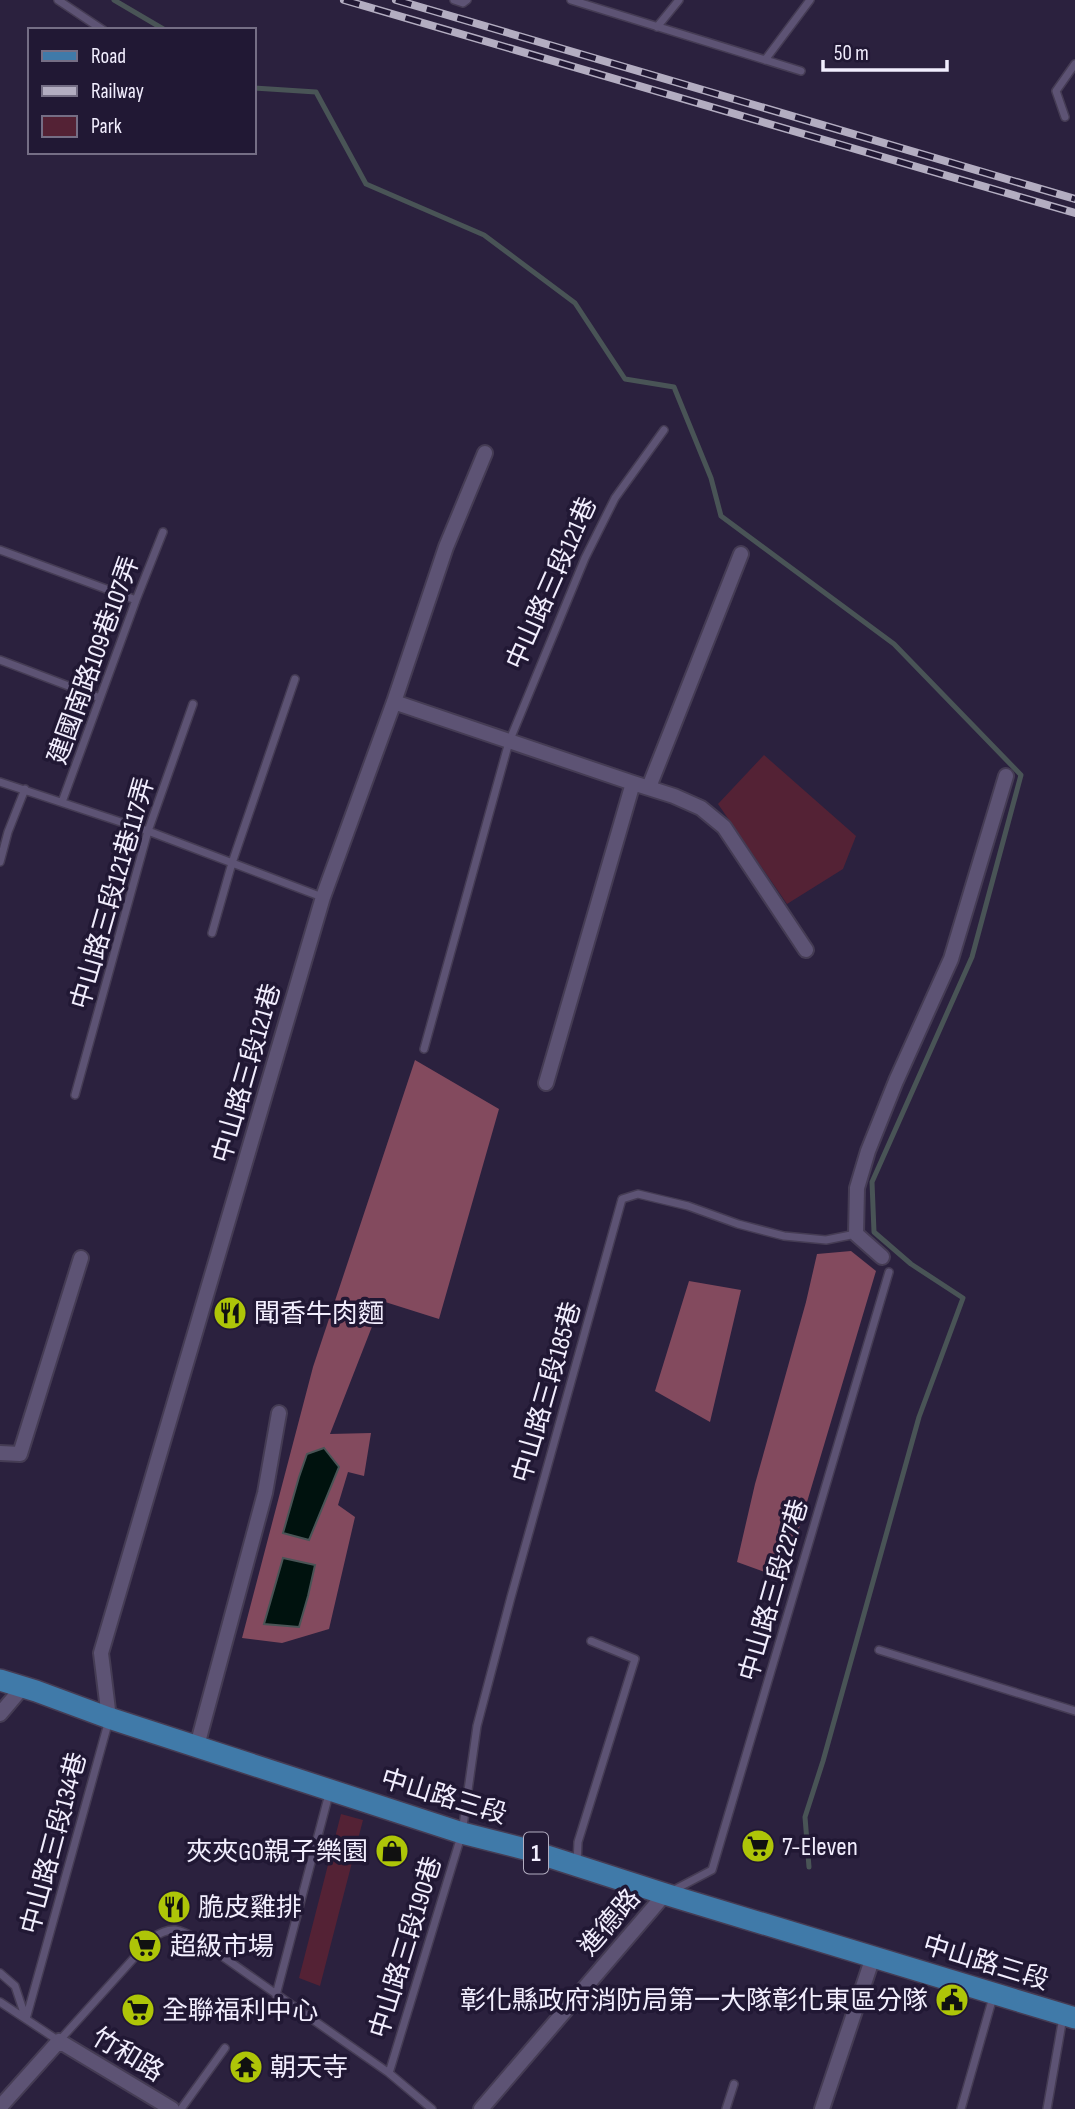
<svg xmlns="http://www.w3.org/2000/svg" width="1075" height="2109" font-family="'Sofia Sans Condensed','Noto Sans TC',sans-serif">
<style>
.green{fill:#542235}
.forest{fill:#834a5e}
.water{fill:#00120e;stroke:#495456;stroke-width:2}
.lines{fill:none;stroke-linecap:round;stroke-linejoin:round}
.stream{stroke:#495456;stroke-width:5}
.lane-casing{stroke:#453c54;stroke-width:10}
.street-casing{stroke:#453c54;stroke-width:18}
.primary-casing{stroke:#453c54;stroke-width:24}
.lane{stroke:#5d5374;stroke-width:7}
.street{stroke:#5d5374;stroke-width:14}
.primary{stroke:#407aa9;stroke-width:21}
.rail-casing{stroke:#b3adc1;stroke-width:8}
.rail{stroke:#211834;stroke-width:5;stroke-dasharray:16;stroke-linecap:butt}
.labels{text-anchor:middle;stroke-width:7;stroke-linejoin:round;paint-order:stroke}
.shield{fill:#211834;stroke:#b3aec1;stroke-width:2}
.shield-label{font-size:24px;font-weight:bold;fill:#f2eefe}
.street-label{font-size:26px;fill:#f2eefe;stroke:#211834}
.poi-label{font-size:26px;fill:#f2eefe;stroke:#211834;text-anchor:start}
</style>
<rect width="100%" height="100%" fill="#2b213e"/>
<path class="green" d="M764 755 856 836 843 869 787 904 718 804Z
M341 1814 363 1820 320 1986 299 1978Z"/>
<path class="forest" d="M415 1060 499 1109 439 1319 382 1301 330 1434 371 1433 364 1476 348 1472 338 1505 355 1517 329 1629 282 1643 242 1638 313 1367Z
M851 1251 876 1271 784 1579 737 1562 755 1484 806 1302 817 1254Z
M689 1281 741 1290 710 1422 655 1391Z"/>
<path class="water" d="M324 1448 339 1467 309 1540 283 1533 299 1477 307 1454Z
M283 1558 315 1565 308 1596 299 1627 264 1624Z"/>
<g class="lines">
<path class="stream" d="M114 0 165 30
M254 88 316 92 366 184 484 235 575 303 625 379 674 387 711 478 721 516 894 644 1021 775 972 957 872 1182 874 1232 911 1264 963 1298 919 1417 823 1761 805 1817 809 1867"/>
<defs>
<path id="lane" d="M58 0 103 30
M454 0 463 3 467 0
M571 0 801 71
M657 27 679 0
M765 60 810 0
M1065 117 1056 91 1075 64
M0 550 136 600
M0 660 100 698
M0 782 148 831 322 897
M62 802 136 600 163 532
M0 862 8 832 25 789
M212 933 232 863 295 679
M424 1049 509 742 585 558 615 498 664 430
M75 1095 148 831 193 704
M879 1650 1075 1711
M577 1864 578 1842 635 1659 591 1641
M672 1891 712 1870 889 1272
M0 1973 15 1986 26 2019
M276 1995 329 1794
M0 2002 59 2041 152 1938C171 1925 180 1929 199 1940L389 2073 432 2109
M26 2019 109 1720
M389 2073 462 1833 477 1726 511 1597 622 1199 638 1194 688 1206 738 1224 784 1236 826 1240 856 1234
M181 2109 225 2048
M726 2109 734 2084
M961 2109 993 1997
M1047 2109 1063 2017"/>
<path id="street" d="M394 702 633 783 674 796 701 808 724 827 806 950
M649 787 741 554
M546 1083 633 783
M882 1257 856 1234 857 1188 868 1151 896 1081 951 959 1006 776
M0 1453 20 1454 81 1258
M0 1714 22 1688
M109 1718 101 1653 323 897 394 702 446 547 485 453
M197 1746 265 1493 279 1413
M0 2107 59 2041 172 2109
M481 2109 665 1894
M822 2109 873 1957"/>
<path id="primary" d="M0 1680 36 1691 109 1718 462 1833 525 1849 665 1894 1075 2018"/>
</defs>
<use href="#lane" class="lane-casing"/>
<use href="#street" class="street-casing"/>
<use href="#primary" class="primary-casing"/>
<use href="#lane" class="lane"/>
<use href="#street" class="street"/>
<use href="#primary" class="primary"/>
<defs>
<path id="rail" d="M344 0 1075 213
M396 0 1075 199"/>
</defs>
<use href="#rail" class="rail-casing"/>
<use href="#rail" class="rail"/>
</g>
<defs>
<symbol id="restaurant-disc" viewBox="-11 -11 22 22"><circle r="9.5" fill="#aec508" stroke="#211834"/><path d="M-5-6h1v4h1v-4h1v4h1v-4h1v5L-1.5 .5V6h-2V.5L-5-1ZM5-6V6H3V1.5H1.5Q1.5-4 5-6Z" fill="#111"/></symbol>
<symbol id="supermarket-disc" viewBox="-11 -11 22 22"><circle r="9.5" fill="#aec508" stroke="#211834"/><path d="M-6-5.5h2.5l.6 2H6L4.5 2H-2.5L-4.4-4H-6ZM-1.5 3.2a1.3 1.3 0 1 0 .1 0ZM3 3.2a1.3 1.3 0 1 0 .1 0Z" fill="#111"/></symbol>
<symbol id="shop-disc" viewBox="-11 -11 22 22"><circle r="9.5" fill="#aec508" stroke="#211834"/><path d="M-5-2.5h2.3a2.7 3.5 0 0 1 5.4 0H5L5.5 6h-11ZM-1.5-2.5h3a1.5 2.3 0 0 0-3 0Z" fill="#111"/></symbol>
<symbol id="civic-disc" viewBox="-11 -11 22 22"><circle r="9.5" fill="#aec508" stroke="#211834"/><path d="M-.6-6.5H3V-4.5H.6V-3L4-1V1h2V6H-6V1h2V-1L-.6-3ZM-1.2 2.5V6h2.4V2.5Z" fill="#111"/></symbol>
<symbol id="temple-disc" viewBox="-11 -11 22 22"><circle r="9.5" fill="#aec508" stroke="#211834"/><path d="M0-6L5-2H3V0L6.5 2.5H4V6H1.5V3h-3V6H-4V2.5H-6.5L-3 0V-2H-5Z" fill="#111"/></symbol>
</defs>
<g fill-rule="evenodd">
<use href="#restaurant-disc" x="211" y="1294" width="38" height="38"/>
<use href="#supermarket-disc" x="739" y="1827" width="38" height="38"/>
<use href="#shop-disc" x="373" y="1832" width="38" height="38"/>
<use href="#restaurant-disc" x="155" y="1888" width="38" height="38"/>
<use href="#supermarket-disc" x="126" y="1927" width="38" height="38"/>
<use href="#civic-disc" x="933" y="1981" width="38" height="38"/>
<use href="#supermarket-disc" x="119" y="1991" width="38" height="38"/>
<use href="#temple-disc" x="227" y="2048" width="38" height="38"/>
</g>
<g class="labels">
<rect class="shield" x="524" y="1832.5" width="24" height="41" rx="5"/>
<g class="shield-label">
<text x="536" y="1861">1</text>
</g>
<g class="street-label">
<text transform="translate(551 583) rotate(-66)" y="9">中山路三段121巷</text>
<text transform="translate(93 660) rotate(-70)" y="9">建國南路109巷107弄</text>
<text transform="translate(112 893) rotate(-74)" y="9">中山路三段121巷117弄</text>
<text transform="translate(246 1073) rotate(-74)" y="9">中山路三段121巷</text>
<text transform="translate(546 1392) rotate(-74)" y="9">中山路三段185巷</text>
<text transform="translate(773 1590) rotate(-74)" y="9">中山路三段227巷</text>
<text transform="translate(444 1796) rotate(17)" y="9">中山路三段</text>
<text transform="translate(53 1843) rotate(-75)" y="9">中山路三段134巷</text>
<text transform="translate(609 1922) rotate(-49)" y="9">進德路</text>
<text transform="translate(405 1947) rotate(-73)" y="9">中山路三段190巷</text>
<text transform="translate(986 1962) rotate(17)" y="9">中山路三段</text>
<text transform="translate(128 2054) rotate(31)" y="9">竹和路</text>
</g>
<g class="poi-label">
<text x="254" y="1322">聞香牛肉麵</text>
<text x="782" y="1855">7-Eleven</text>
<text x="368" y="1860" text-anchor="end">夾夾GO親子樂園</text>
<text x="198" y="1916">脆皮雞排</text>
<text x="170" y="1955">超級市場</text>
<text x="928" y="2009" text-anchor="end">彰化縣政府消防局第一大隊彰化東區分隊</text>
<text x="162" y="2019">全聯福利中心</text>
<text x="270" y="2076">朝天寺</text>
</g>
</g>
<rect x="28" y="28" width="228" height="126" fill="#211834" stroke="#756e85" stroke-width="2"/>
<rect x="42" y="51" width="35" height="10" fill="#407aa9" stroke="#756e85" stroke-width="2"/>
<text x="91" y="63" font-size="21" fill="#f2eefe">Road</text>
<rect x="42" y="86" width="35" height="10" fill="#b3adc1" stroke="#756e85" stroke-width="2"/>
<text x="91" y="98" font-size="21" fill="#f2eefe">Railway</text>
<rect x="42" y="116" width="35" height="21" fill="#542235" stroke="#756e85" stroke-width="2"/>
<text x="91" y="133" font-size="21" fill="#f2eefe">Park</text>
<path d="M823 60v10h124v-10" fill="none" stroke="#f2eefe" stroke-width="3.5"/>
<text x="834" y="60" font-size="21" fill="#f2eefe" stroke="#211834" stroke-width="5" paint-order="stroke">50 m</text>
</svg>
